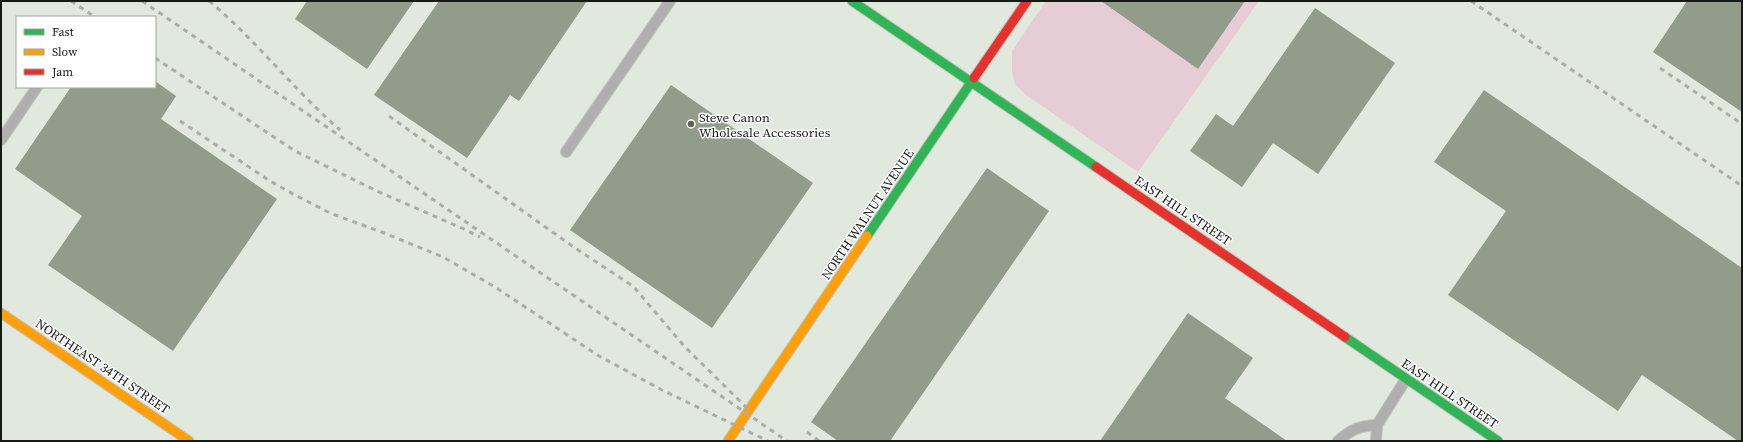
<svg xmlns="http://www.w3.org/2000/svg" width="1743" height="442" font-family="'Source Serif 4',serif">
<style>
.green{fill:#e6ccd5}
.building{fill:#919c8b}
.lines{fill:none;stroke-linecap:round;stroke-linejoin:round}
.lane-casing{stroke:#bdc2ba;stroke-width:12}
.fast-casing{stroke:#bdc2ba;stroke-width:11}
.slow-casing{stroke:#bdc2ba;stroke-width:11}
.jam-casing{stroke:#bdc2ba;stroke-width:11}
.lane{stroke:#b0aeae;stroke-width:10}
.fast{stroke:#30b455;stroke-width:9}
.slow{stroke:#ff9f0a;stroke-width:9}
.jam{stroke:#e5322d;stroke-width:9}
.rail{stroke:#acadaa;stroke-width:3;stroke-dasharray:5 5;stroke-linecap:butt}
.poi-dot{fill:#5c625a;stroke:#fff;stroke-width:1.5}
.labels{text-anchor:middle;stroke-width:3;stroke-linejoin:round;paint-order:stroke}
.poi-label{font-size:13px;fill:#151a13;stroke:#fff;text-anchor:start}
.street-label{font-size:13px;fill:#151a13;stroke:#fff}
</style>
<rect width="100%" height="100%" fill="#e1e8de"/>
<path class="green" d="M1046 1H1259L1138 172 1026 95 1015 84 1012 71V51Z"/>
<path class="building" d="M307 1H414L367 69 295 19Z
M439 1H587L519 101 510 95 467 158 374 95Z
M1101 1H1245L1198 69Z
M1687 1H1742V112L1653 52Z
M1315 8 1395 63 1318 174 1273 143 1242 187 1190 151 1216 114 1233 126Z
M155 81 176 96 161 119 277 199 173 351 48 265 82 216 15 169 71 87H155Z
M671 85 813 183 712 328 570 230Z
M1484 90 1742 268V441H1738L1642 375 1618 411 1448 295 1506 211 1434 162Z
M987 168 1049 211 890 441H838L811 422Z
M1188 313 1253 358 1225 398 1287 441H1100Z"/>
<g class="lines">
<defs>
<path id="lane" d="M1 140 37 87
M566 152 670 1
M1338 441C1352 429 1359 426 1377 425
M1376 441 1377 425 1406 379"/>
<path id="fast" d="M852 1 1096 167
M867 236 974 78
M1345 337 1498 441"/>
<path id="slow" d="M1 313 189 441
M728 441 867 236"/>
<path id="jam" d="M974 78 1027 1
M1096 167 1345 337"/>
</defs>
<use href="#lane" class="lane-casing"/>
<use href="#fast" class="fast-casing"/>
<use href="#slow" class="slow-casing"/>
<use href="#jam" class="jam-casing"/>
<use href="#lane" class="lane"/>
<use href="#fast" class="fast"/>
<use href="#slow" class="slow"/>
<use href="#jam" class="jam"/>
<path class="rail" d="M71 1 95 17
M142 1 787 441
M209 1C256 40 293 89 340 130
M1471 1 1742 186
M155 58 295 151 377 191 464 229 480 237
M1660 68 1742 124
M389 116 575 248 633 286 684 346 748 409
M180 121 270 181 295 195 330 213 384 233 443 257 495 287 599 356 662 390 768 441
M807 432 819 441"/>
</g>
<circle class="poi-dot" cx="691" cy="124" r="4"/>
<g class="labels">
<g class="poi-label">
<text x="699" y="122">Steve Canon<tspan x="699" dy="15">Wholesale Accessories</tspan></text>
</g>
<g class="street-label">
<text transform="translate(1183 210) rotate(34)" y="5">EAST HILL STREET</text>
<text transform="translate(867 214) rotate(-56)" y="5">NORTH WALNUT AVENUE</text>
<text transform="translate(103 366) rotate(34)" y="5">NORTHEAST 34TH STREET</text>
<text transform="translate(1450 393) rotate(34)" y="5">EAST HILL STREET</text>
</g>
</g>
<rect width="1743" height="442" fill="none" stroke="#151a13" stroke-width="4"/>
<rect x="16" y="16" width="140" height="72" fill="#ffffff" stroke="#a1a3a1"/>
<rect x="24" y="29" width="20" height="6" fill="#30b455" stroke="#a1a3a1"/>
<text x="52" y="36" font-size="12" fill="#151a13">Fast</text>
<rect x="24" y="49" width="20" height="6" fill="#ff9f0a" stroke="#a1a3a1"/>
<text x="52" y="56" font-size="12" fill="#151a13">Slow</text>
<rect x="24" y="69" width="20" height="6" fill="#e5322d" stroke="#a1a3a1"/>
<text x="52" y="76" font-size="12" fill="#151a13">Jam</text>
</svg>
